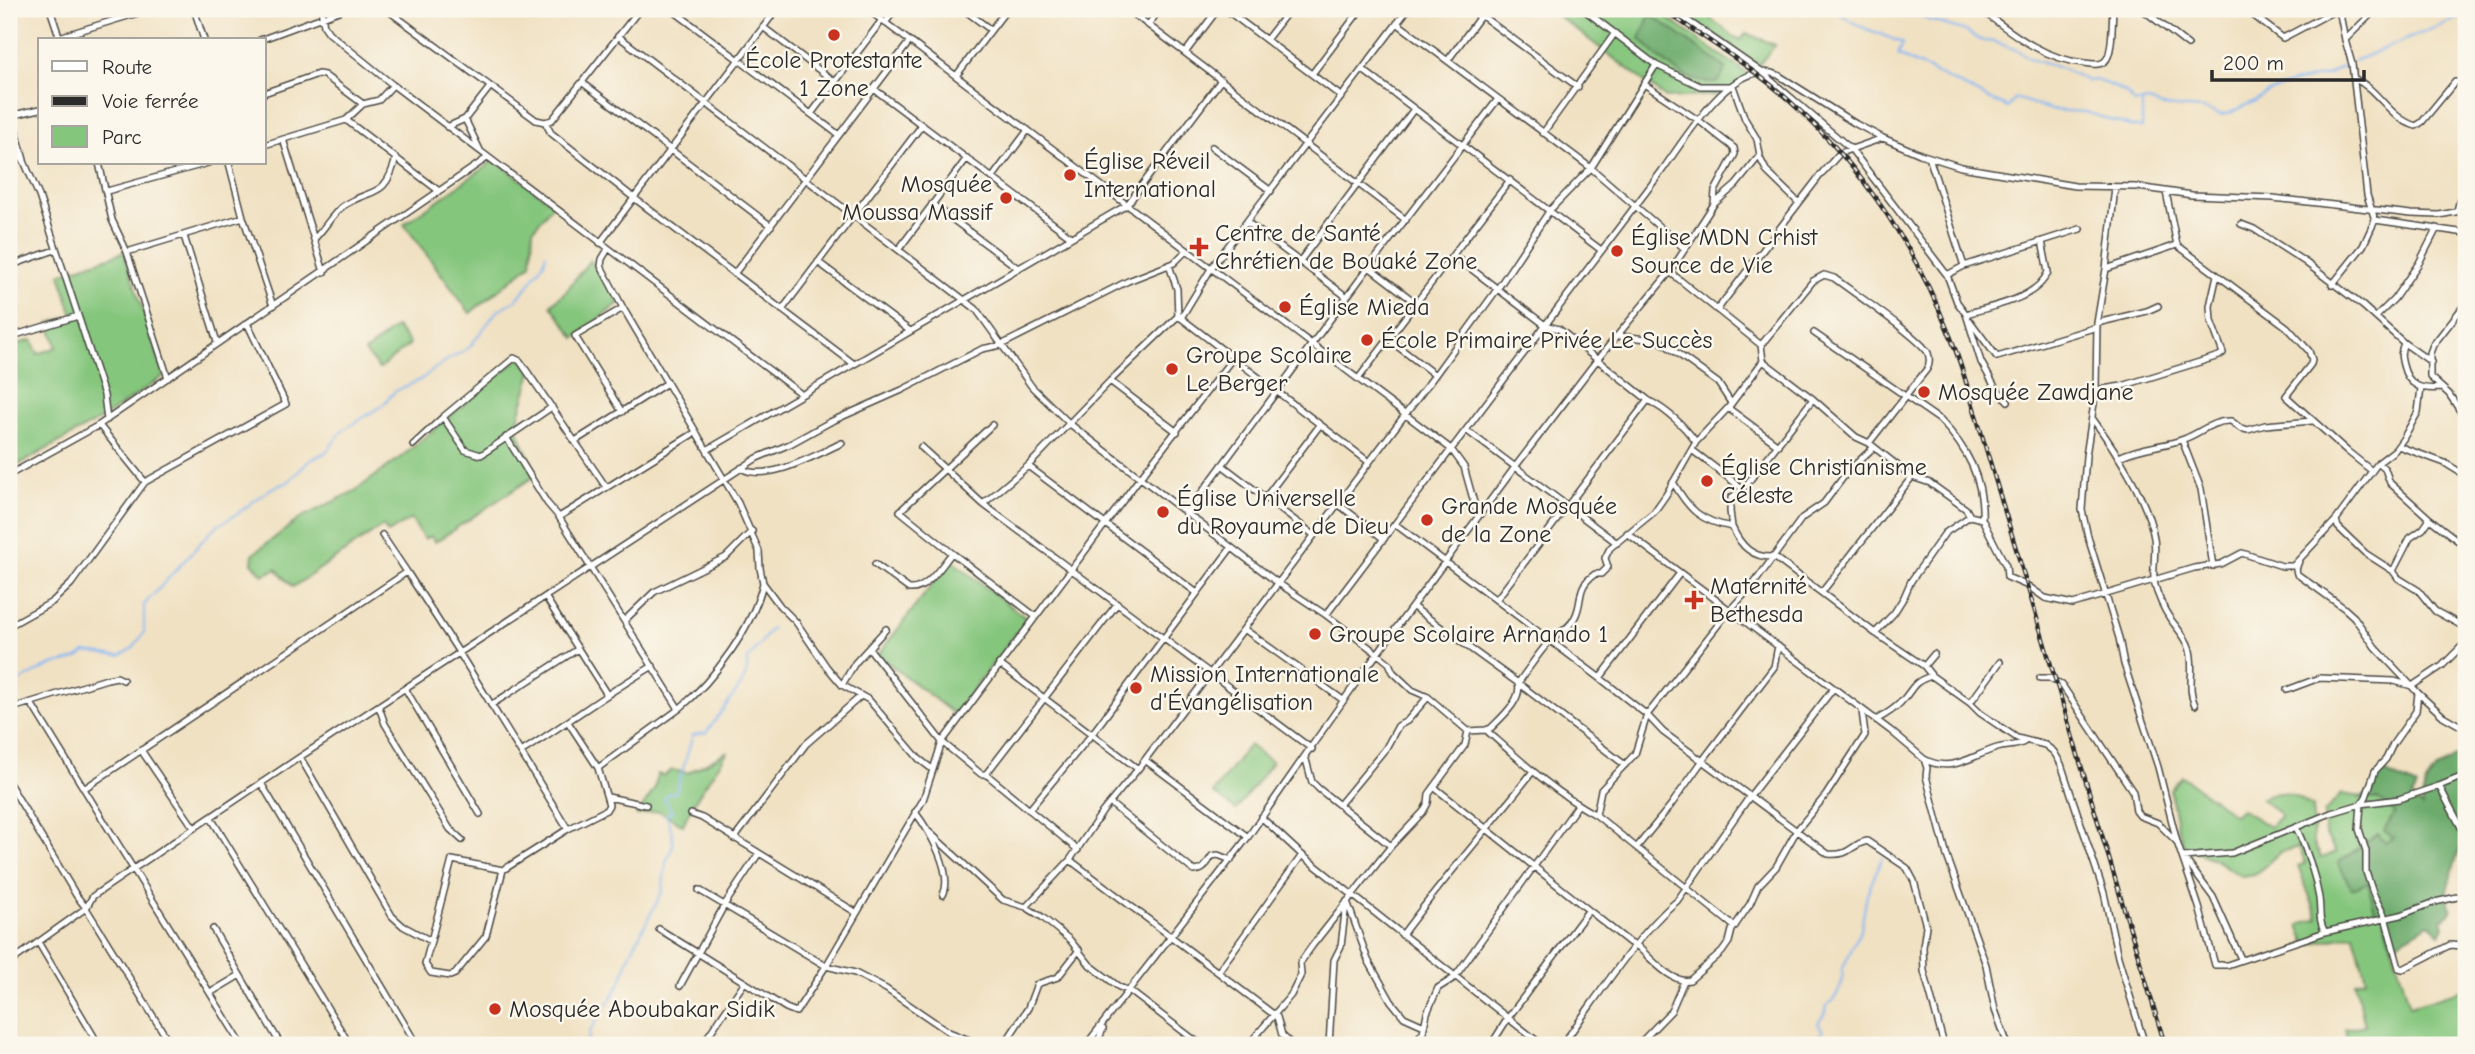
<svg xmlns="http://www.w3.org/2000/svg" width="2475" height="1054" font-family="'Comic Neue',sans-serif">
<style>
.green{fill:#85c67d;stroke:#587854;stroke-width:2}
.forest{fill:#6cab6c;stroke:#4c6b4c;stroke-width:2}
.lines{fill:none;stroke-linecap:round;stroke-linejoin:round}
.stream{stroke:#87b8f3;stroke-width:2}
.minor-casing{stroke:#494642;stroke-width:8}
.minor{stroke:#fff;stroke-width:5}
.rail-casing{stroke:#2b2b2b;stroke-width:4.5}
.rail{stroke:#fbf7ec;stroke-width:2;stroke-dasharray:5;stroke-linecap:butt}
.poi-dot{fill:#c8321e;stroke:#fbf7ec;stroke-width:2.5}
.labels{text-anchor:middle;stroke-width:5;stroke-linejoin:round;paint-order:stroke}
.poi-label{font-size:24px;fill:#2b2b2b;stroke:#fbf7ec;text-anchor:start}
</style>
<rect width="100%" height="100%" fill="#fbf7ec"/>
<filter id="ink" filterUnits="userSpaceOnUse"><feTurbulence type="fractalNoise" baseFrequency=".0143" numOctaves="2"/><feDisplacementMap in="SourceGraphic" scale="14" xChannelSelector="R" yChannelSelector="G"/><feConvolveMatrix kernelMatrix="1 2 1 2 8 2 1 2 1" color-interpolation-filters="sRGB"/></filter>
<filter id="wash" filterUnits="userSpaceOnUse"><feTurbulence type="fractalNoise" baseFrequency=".00686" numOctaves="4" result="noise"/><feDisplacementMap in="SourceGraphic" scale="28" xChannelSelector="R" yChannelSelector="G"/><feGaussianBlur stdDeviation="1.57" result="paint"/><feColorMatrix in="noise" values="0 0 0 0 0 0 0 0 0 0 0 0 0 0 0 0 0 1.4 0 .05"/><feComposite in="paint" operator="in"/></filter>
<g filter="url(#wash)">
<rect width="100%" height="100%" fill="#f0e1c2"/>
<path class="green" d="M1549 9H1654L1751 76 1722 95 1666 98Z
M1676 9H1698L1735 37 1741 40 1746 33 1775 45 1759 65Z
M493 158 553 204 533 230 531 264 470 313 404 224 488 165Z
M124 252 164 376 103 418 9 470V346L32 340 38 354 57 347 49 323 73 316 60 274Z
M590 260 620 302 575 338 551 305 565 292Z
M396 327 410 344 379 369 365 352Z
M521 357 532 372 516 426 536 475 435 542 431 536 424 539 411 519 388 533 383 526 293 587 276 569 263 575 252 563 253 554 302 517 355 491 401 457Z
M951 560 1027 619 954 714 878 655Z
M1249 745 1272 762 1236 810 1213 793Z
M728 751C712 776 694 798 683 825L659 811 637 815 654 790 658 774 664 776 672 770 688 773Z
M2182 776 2234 815 2241 809 2270 827 2281 815 2261 799C2282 787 2295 795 2313 807V842L2321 858 2336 853 2325 833 2324 813 2341 794 2378 799 2396 812 2393 838 2385 844 2378 835 2338 863 2368 883 2383 915 2410 1006 2466 989V1045H2348L2345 1029 2365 1025 2355 982 2366 979 2354 934 2307 945 2299 925 2318 918 2298 866 2306 863 2299 847 2280 852 2255 875 2242 877 2214 859 2185 848 2177 825 2170 790Z"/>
<path class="forest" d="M1650 14 1726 68 1719 81C1688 89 1660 59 1640 39Z
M2466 750V842L2459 850 2447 890 2451 912 2442 919 2444 926 2440 934 2429 924 2392 946 2383 915 2375 911 2368 883 2352 889 2338 863 2378 834 2385 843 2393 838 2384 831 2395 812 2378 799 2361 798 2374 789 2376 779 2382 771 2417 787 2412 797 2422 807C2421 774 2441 766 2466 750Z"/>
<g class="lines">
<path class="stream" d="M1820 9H1822
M1833 9 1859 26 1903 43 1898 55 2008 108 2015 98 2052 110 2085 112 2130 126 2142 128V102
M1892 9 1907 16C1915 14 1922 14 1928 20L1963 30 1983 41 1995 42 2019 51 2030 59 2066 70 2087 81 2096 80 2115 87 2126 93 2135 103 2149 101 2162 106 2203 109 2221 115 2230 113 2255 101 2266 93 2293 83 2327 75 2349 63
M2354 61 2466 15
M9 689C17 682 38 671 49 666 61 661 76 663 85 652L120 656 133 648 144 633V605L214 528 237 514 270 489 288 482 309 461 326 452 343 430 382 406 395 391 420 380 444 362 469 348 497 311 515 301 528 286 544 262 546 253
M587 1045 590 1031 620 984 631 952 662 892 666 862 673 846 672 832 666 815 672 811 665 800 667 794 676 792 693 735 706 733 739 688 746 675 748 659 772 628
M1810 1045 1823 1031 1818 1023 1826 1012 1827 1005C1838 998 1844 983 1842 970L1861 929 1867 894 1882 858"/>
</g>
</g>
<g filter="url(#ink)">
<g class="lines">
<defs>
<path id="minor" d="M50 9 60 39
M194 9 204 40
M321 9 324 26 329 33 393 85 801 394
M386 9 536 120 545 122 552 120 640 9
M671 9 839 135
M867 9 1451 449 1464 467 1478 517
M963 9 991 30
M1127 9 1406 220
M1225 9 1342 97
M1671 9 1760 71 1851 149 1947 275 1957 302 1966 314 1981 362 1995 387 2008 401
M1980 9C2012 33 2043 59 2084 63 2091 64 2100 66 2105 61 2113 55 2112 20 2113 9
M2142 9 2188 45
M2245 9 2283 38 2338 9
M2339 9 2345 40 2352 64 2367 195 2375 220 2466 233
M885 23 896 9
M1397 23 1591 168 1684 248
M1148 25 1160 9
M763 27 835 82
M618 36 976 309 1032 387 1070 424 1278 583 1326 615 1378 654 1389 663 1393 672 1412 690 1428 697 1468 731 1486 730 1491 728C1502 717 1523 699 1518 683 1528 670 1537 655 1548 643 1557 633 1569 630 1575 617 1584 599 1575 588 1595 574H1601L1608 567 1605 558 1610 548 1654 512 1666 495 1696 442 1728 408 1763 361 1761 345 1813 281 1824 275 1834 278C1851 291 1921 338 1928 353 1930 359 1930 364 1927 369L1869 443
M59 37 151 9
M260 40 344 9
M1266 40 1290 9
M2345 40 2376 9
M1185 53 1218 9
M1448 60 1479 18 1482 16 1578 87
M1363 70 1601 250
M1312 74 1361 9
M956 76 1007 9
M2355 79C2379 90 2389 118 2416 126L2422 122 2455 82H2459L2466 87
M583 83 771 226
M1644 84 1698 120 1734 148 1735 154 1715 191 1714 204
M874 89 1071 237
M264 93 318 74 324 75 363 104
M811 114 882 20
M9 116 40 109
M12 116 24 160
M465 119 480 150
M346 120 439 191
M545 122 551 133 634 198 854 364
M447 127 465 119 490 87
M1543 133 1615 33
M283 139 324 272
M264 145 346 120 363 104 379 100 393 85
M9 147 24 161 39 196 104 395 107 420
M1212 147 1271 191
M1759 156 1767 172 1799 203
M1929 157 1964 266
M99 163 112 220 127 252 168 378
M229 163 243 217 273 306
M992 178 1028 130
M2115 187 2106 269 2097 323 2096 390 2086 456 2082 510 2088 537 2119 638 2124 664 2158 767 2177 842
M107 191 208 163
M2166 192 2177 245 2287 327 2309 351 2312 360 2311 364 2286 396 2347 451 2372 471
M932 204 1018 268
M2457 211 2466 174
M1247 222 1347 297
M2241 224 2254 229 2305 262 2363 306 2404 343 2431 362
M184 236 217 342
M314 239C324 230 332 214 343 206 372 187 385 200 396 158
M600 243 777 9
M608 249 602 259 601 266 623 308 738 503 759 551 760 568 763 583 780 606 796 622 826 666 842 685 869 700 919 759 932 769
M899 249 967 158
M127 252 243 217
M1453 255 1545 325 1559 329 1648 400C1668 411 1683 424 1696 442
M1300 261 1414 109
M818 262 910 331
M1169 265 1177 289 1178 317
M9 266 55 250
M1369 267 1416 303
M2106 269 2177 245
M1670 272 1761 345
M734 274 910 41
M1947 275 1964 266 2080 229
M2332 285 2363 246 2375 220
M2466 303 2433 345 2430 353V377L2449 394 2466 420
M782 310 922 125
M1717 310 1822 173 1840 153 1883 138
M1966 314C1992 306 2036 300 2048 272L2042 241
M2376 317 2394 299 2419 263 2437 228
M1181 318 1212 267 1408 9
M1970 321 1997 357 2097 327
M2097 323 2147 311 2158 306
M1814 333 1940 420C1967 448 1984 479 1982 519
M1617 336 1659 340 1718 383 1731 403
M9 337 78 316
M1388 339 1435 375
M2404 343C2400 352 2401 357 2403 365 2408 387 2422 390 2442 388
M1763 361 1813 399 1856 437 1869 443 1912 477 1930 483 1966 509 1970 516 1982 519 2006 566 2007 577 2028 586 2045 598 2073 604 2194 568 2221 564 2242 553 2282 566H2293L2336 520 2378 463 2395 450 2403 439 2418 412 2421 388
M1358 379 1510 180
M1110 381 1177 432
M2096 390 2122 386 2219 356 2223 353 2211 321 2210 306 2217 275
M1728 408 1778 445
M622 412 575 336 623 308
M443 417 465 450 481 455 552 407
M2092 418C2115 449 2148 500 2154 538 2157 556 2150 574 2157 592 2161 603 2167 616 2175 625 2181 633 2186 638 2189 647 2196 667 2186 687 2195 705
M99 425 145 482
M992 425 900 511 952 553 1035 616
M1466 430 1617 543
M506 437 547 503 559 517
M2182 440 2201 489 2213 566
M575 441 667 383
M413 445 443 417 514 358 520 361 606 487
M2398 446 2445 463 2466 476
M921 447 983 504 1312 749
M707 450 1127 205 1221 80
M1692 450 1743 489
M2119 457C2143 446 2162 447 2184 439 2201 433 2212 420 2231 421L2240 428 2248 430 2265 425 2312 421
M2378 463 2385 469 2390 483 2430 519 2466 547
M1222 465 1314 535
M1028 466 1197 593
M741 468C766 484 817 454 842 443
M9 475 99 425 487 158
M1673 482C1689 510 1700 521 1732 527 1741 547 1753 558 1774 557L1875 633 1924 666 1932 676 1970 703 1980 713 2017 738 2045 745 2054 752 2061 764 2104 893 2118 957 2145 1045
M1265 498 1320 425
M983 504 1028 466 1110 381 1177 317 1181 318 1369 462
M1338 504 1384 539
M1186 514 1369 267 1498 99
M2336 520 2338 527 2365 553 2393 571 2398 578 2419 591 2435 611 2466 628
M1395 524 1600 678 1647 715 1663 732 1828 854C1852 856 1849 845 1867 841L1907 868 1914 881 1926 926 1923 947 1924 971 1944 1045
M1732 527 1730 511 1731 498 1743 489 1813 399
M1627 533 1891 731 1924 759 1927 768 1926 776 1947 856 1986 965 1995 1010 2008 1045
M2299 561 2296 569 2297 574 2344 608 2354 617 2375 647 2418 693 2443 716 2466 729
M875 564 909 589C927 591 941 566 952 553
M2393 571 2410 538 2423 529 2430 519
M407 572 460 654 568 829
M1822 592 1912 477
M546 598 606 693
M1496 600 1648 400
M1413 607 1518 683 1625 765
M1326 615 1661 172C1684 141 1732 56 1778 75L1856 124 1883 138 1920 154 1961 167 2075 186 2138 187 2192 195 2273 198 2411 214 2439 215 2466 210
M625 620 654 592 726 557 752 531
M9 626 52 602 71 584 145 482 286 404 247 323
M1244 629 1343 700
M1875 633 1894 613 1904 597 1911 581 1945 533 1970 516
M869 648 942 742 981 774H986L1078 850
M999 664 1138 769
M1924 666 1934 654
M1600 678 1680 573
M2040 678H2049L2062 685 2133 792 2136 811 2140 816 2158 823 2177 842 2199 907 2215 965H2227L2325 932 2401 915 2435 902 2466 895
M842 685 855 663 886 629
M406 690 480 814
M2287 690 2319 678 2394 681 2412 686 2442 666 2466 642
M31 703 242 1045
M1970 703 2000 662
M491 705 578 649
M379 707 385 724 450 829 462 840
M9 709 107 679 117 677 123 680
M679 709C714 680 753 627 763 583
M1876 720C1885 715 1894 710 1901 702 1914 689 1911 682 1932 676
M1486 730C1521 761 1555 793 1596 815L1735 927
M141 750 194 828
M521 752C566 724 607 693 653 666
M1305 756 1312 782 1319 789 1391 846
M300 757 392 916 403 926 431 941
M1924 759C1951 774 1971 756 1997 748 2007 745 2015 747 2024 742
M1145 760 1248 837
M598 768 679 709 559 517 696 432
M986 774 1117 604
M2466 775 2439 786 2462 829 2466 874
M9 783 76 895 86 908 171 1045
M261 783 417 1045
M2439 786 2399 799 2361 804 2359 829 2366 851V872L2373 893 2385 917 2399 968 2403 969 2450 945 2461 946 2466 957
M1434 787 1630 943 1636 945C1650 957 1671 984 1690 980L1722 952 1729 942 1732 930 1750 904 1758 886 1776 867 1797 830 1826 795 1846 764 1865 735 1862 711
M85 788 407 572 382 535
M608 797 646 805
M1111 804 1194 871C1206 870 1206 864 1212 856L1218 855 1231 860
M1339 805 1386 748 1398 726 1407 721 1428 697
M1029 810 1092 734 1231 548
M915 812C929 830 954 873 943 895
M691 814 702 818 857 913
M1596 815 1601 790 1635 754 1647 715 1729 611 1753 585 1802 518 1824 503 1848 471 1874 447
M1261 817 1302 855 1542 1045
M211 818 350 1045
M2296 827C2306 848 2315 875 2319 898 2321 911 2318 920 2325 932
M927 830 1003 900 1026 907 1042 917 1070 940 1090 965 1119 987 1130 991 1201 1045
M734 839 806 744 861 696
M1637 847 1671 805 1703 760 1774 667 1778 646
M2183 857 2232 853 2331 813 2361 804 2366 797 2375 771 2386 759 2393 744 2416 711 2418 693
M1070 860 1277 1017 1282 1035 1292 1045
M2187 862 2213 897 2241 959
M503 870 486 936 455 974 450 976 431 973 425 964 452 860 503 870 568 829 606 810 609 805 598 768 568 722
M699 890 826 966 855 973 886 989 949 1032 982 1045
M1347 901 1368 960 1391 1001 1404 1017 1424 1026
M1026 907 1070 860 1103 811 1138 769 1435 375 1498 288 1550 210 1591 168 1656 65
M213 929 281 1045
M659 929 786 1008 796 1012 826 966 923 800 942 742 1139 479 1232 359
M1402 935C1443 879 1490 827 1533 771
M38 942 99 1045
M9 963 86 908 93 896 300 757 757 458 790 444 830 422 902 390 982 349 1001 345 1128 281 1174 263 1187 250
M1218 972 1302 855
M680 986 725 904 759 853
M210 993 240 975
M702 1045 744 983
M1004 1045 1028 1008 1037 984 1058 977 1079 950
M1086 1045 1248 837 1360 677 1515 467 1597 360 1670 272 1714 204 1736 185 1760 155 1757 139 1745 119 1733 86H1700L1656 65 1583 9
M1099 1045 1098 1041 1103 1029
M1248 1045 1291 995 1301 975 1300 963 1312 946 1391 846 1423 812 1428 803 1429 794 1465 745 1468 731
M1329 1045 1334 960 1341 946 1346 904
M1412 1045 1423 1032 1427 1013 1438 988 1454 978 1578 805
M1491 1045 1508 1018 1588 911
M1562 1045C1595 1001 1636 935 1677 901L1750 796 1833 689
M1638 1045 1671 1011 1684 981"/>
</defs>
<use href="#minor" class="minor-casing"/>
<use href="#minor" class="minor"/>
<defs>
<path id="rail" d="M1662 9C1700 35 1741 60 1776 89 1852 154 1911 238 1948 331 1958 354 1965 378 1972 402L2165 1045"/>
</defs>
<use href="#rail" class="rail-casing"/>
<use href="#rail" class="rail"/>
</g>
</g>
<g class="poi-dot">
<circle cx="834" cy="35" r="7"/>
<circle cx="1070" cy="175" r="7"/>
<circle cx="1006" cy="198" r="7"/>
<path d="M1195.5 236.5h7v7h7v7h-7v7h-7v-7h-7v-7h7z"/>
<circle cx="1617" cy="251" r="7"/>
<circle cx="1285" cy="307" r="7"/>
<circle cx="1367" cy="340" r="7"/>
<circle cx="1172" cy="369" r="7"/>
<circle cx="1924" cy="392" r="7"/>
<circle cx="1707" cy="481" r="7"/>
<circle cx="1163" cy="512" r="7"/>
<circle cx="1427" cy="520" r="7"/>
<path d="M1690.5 589.5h7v7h7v7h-7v7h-7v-7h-7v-7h7z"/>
<circle cx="1315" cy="634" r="7"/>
<circle cx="1136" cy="688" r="7"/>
<circle cx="495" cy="1009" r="7"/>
</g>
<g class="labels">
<g class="poi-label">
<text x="834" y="68" text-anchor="middle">École Protestante<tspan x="834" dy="28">1 Zone</tspan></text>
<text x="1084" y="169">Église Réveil<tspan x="1084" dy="28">International</tspan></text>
<text x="992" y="192" text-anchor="end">Mosquée<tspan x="992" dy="28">Moussa Massif</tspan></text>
<text x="1215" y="241">Centre de Santé<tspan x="1215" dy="28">Chrétien de Bouaké Zone</tspan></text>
<text x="1631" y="245">Église MDN Crhist<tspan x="1631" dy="28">Source de Vie</tspan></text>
<text x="1299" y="315">Église Mieda</text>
<text x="1381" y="348">École Primaire Privée Le Succès</text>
<text x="1186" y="363">Groupe Scolaire<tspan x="1186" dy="28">Le Berger</tspan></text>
<text x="1938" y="400">Mosquée Zawdjane</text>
<text x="1721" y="475">Église Christianisme<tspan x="1721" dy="28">Céleste</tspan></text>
<text x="1177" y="506">Église Universelle<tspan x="1177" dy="28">du Royaume de Dieu</tspan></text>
<text x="1441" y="514">Grande Mosquée<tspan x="1441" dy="28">de la Zone</tspan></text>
<text x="1710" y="594">Maternité<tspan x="1710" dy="28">Bethesda</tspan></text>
<text x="1329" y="642">Groupe Scolaire Arnando 1</text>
<text x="1150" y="682">Mission Internationale<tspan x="1150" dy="28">d'Évangélisation</tspan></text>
<text x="509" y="1017">Mosquée Aboubakar Sidik</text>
</g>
</g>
<rect width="2475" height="1054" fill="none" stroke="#fbf7ec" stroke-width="35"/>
<rect x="38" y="38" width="228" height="126" fill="#fbf7ec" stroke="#a8a59f" stroke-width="2"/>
<rect x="52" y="61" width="35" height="10" fill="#ffffff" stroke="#a8a59f" stroke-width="2"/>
<text x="102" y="74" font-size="21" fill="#2b2b2b">Route</text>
<rect x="52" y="96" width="35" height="10" fill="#2b2b2b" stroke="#a8a59f" stroke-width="2"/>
<text x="102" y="108" font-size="21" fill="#2b2b2b">Voie ferrée</text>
<rect x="52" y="126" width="35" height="21" fill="#85c67d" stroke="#a8a59f" stroke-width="2"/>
<text x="102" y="144" font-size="21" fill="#2b2b2b">Parc</text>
<path d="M2212 70v10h152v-10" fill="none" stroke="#2b2b2b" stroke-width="3.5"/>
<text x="2223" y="70" font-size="21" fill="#2b2b2b" stroke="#fbf7ec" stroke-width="5" paint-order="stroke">200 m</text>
</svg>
